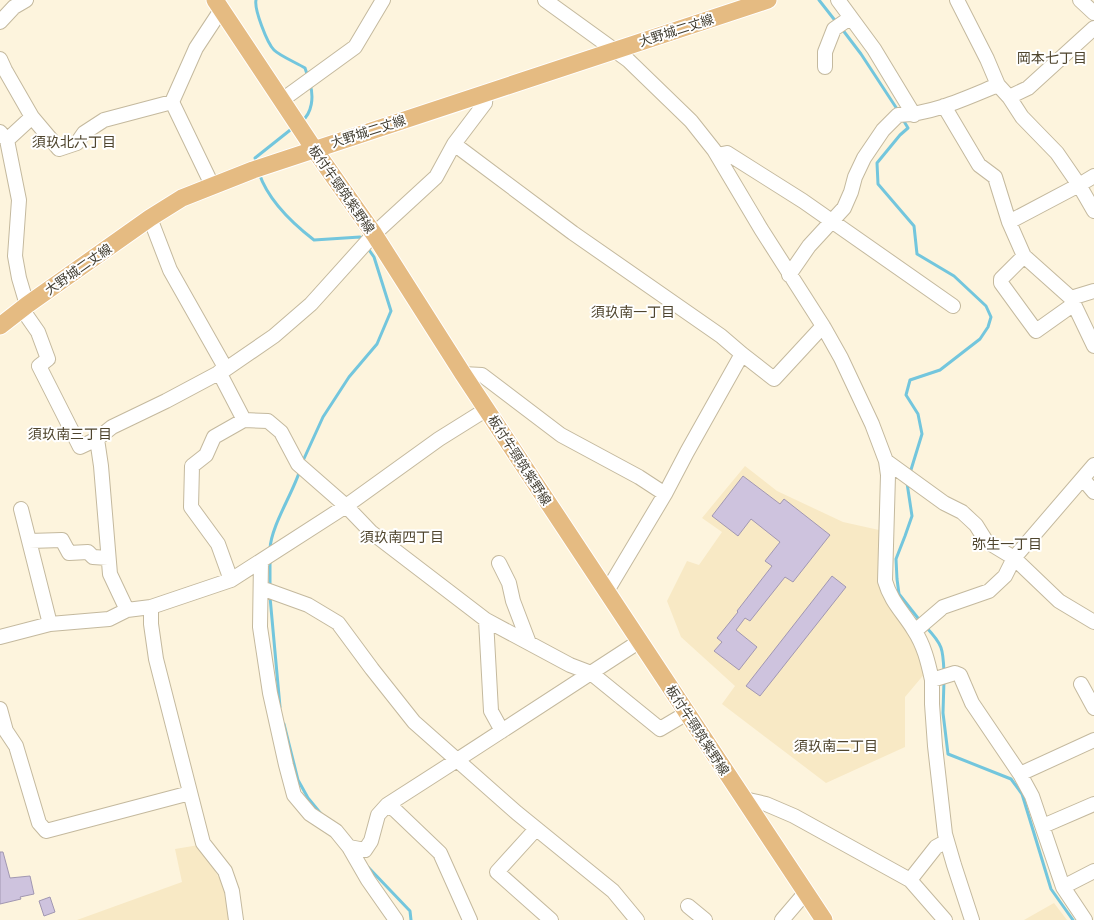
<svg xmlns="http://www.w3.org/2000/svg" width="1094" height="920" font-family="'Public Sans','Noto Sans JP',sans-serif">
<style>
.built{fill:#f8e9c5}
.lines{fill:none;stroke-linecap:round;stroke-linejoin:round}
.stream{stroke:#73c6dd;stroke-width:3}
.building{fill:#cec3de;stroke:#a197b1}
.minor-casing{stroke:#c4b99e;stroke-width:16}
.major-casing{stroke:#fff;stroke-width:19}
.minor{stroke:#fff;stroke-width:14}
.major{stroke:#e5bb82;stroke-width:17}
.labels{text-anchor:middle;stroke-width:4;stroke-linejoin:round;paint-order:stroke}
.street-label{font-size:13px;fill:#413d31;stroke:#fff}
.neighbourhood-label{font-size:14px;fill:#4e442d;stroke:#fff}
</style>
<rect width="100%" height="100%" fill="#fdf4dd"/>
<path class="built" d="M745 466 777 491 843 522 879 530 880 587 904 624 926 672 905 697V747L826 783 722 704 735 686 681 637 667 601 687 561 699 565 722 532 702 518Z
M199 845 224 886 232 920H77L182 882 175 849Z
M1054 903 1067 920H1024Z"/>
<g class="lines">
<path class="stream" d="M256 0C254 9 267 43 274 50 280 56 297 63 305 68L308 77
M819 0 837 23
M842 29 861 54 899 112
M902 118 908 128 900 135 877 163 878 184 914 226 917 254 954 276 986 306 991 317 988 327 980 339 940 370 910 380 906 395 918 414 922 434 910 473
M302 121C312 113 314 97 310 84
M257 164 255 158 294 127
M259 173C268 200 292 223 314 240L360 237 363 241
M302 463 323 417 349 377 377 344 391 311 374 257 367 247
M907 483 912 516 905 536 896 559 897 579 899 594 921 622
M270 549C271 526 293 493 300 470
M270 587V561
M270 597 280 707
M926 627C943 645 943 649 944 672
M944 680 943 713 948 754 1011 779 1022 794 1051 889 1073 920
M284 724 298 780 308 798 322 815
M368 867 410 911 411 920"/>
</g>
<path class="building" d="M743 476 780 504 784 499 830 535 793 582 785 577 750 621 745 618 736 630 757 647 739 670 714 651 722 642 717 638 738 612 737 611 772 566 765 561 780 542 751 519 738 536 712 516Z
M832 576 846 587 760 696 746 686Z
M0 852H3L10 878 30 876 34 894 20 897 21 899 0 904Z
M50 897 55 912 44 916 39 901Z"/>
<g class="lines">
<defs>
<path id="minor" d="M545 0 628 60 691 121 714 150 761 229 823 326 841 358 872 424 886 461 888 475 885 581C891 602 903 612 914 630 924 645 928 662 932 680L955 673 960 675 972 703 1020 774 1032 796 1063 887 1085 920
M838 0 874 49 914 115
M957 0 987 59 998 85
M1080 0 1094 13
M0 22 14 7 26 0
M0 59 5 70 32 117
M825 67V52L834 29 850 18
M1009 97 1028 88 1094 28
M282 100 355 47 383 0
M172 102 196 48 221 10
M944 106 979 165 995 177 1009 222 1024 256 1071 298 1094 346
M0 132 7 140 19 200 15 256 19 278 27 305
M7 140 32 117 59 149 77 143 84 133 104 120 172 102 212 185
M454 144 485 103 486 92
M717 155 727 153 803 201 953 306
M150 218 170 270 226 369
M1009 222 1079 185 1094 176
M1024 256 1001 279V283L1036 331 1074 304
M789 275 809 246 844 208 851 192 855 177 864 158 883 130 898 115C933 114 966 98 998 85L1009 97 1022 117 1057 153 1079 185 1094 211
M1071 298 1094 291
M22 309 38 332 48 359 39 366 80 447 97 439 112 427 166 401 226 369 274 336 311 304 374 234 436 177 454 144 573 233 721 336 742 354 774 379 823 326
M219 372 244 420 214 437 206 455 192 466 191 507 218 544 231 580
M463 374 482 375 561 435 639 477 665 494 687 452 742 354
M244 420 268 421 281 432 298 464 346 506 371 532 486 620 570 665 591 673 660 729 687 713
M97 439 101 466 110 574 127 610
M886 461 944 503 962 512 976 525 986 541 1014 558 1059 601 1094 622
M1083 479 1094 492
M21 509 50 624
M29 541 62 540 69 553 88 552 93 557 108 558
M261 561 260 627 270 693 286 765 294 795 310 814 336 831 349 847 368 880 396 920
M499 563 509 583 513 601 529 643
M261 588 308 605 338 623 372 669 414 722 457 760 640 641
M607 591 665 494
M151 607V624L156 659 203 843 225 871 232 891 236 920
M486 620 491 711 502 731
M915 631 943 607 989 591 1005 576 1014 558 1094 465
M0 637 50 624 109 619 127 610 151 607 231 580 346 506 439 439 487 409
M932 680V704L935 746 945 834 954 865 972 920
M1081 684 1094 708
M0 709 6 731 16 746 39 823 46 831 190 793
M1020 774 1094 740
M744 799 766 804 794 816 910 880 945 920
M387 805 395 810 440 853 470 920
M1043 826 1094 804
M536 829 497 872 551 920
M349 847 365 850 371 841 378 815 387 805 457 760 517 813 613 891 637 920
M910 880 936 847 947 841
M1063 887 1094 871
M688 906 705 920
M782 920 806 892"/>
<path id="major" d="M215 0 314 149 374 234 463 374 824 920
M0 326 27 305 150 218 182 198 253 170 768 0"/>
</defs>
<use href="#minor" class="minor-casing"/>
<use href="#major" class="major-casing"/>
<use href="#minor" class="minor"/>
<use href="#major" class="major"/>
</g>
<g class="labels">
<g class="street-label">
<text transform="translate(676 30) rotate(-18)" y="5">大野城二丈線</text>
<text transform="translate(368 131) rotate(-18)" y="5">大野城二丈線</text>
<text transform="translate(342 189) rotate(55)" y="5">板付牛頸筑紫野線</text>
<text transform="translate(78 269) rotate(-35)" y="5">大野城二丈線</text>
<text transform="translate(520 460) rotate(57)" y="5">板付牛頸筑紫野線</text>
<text transform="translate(698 730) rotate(57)" y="5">板付牛頸筑紫野線</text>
</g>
<g class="neighbourhood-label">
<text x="1052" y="63">岡本七丁目</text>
<text x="74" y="147">須玖北六丁目</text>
<text x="633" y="317">須玖南一丁目</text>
<text x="70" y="439">須玖南三丁目</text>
<text x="402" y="542">須玖南四丁目</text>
<text x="1007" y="549">弥生一丁目</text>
<text x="836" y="751">須玖南二丁目</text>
</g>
</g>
</svg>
